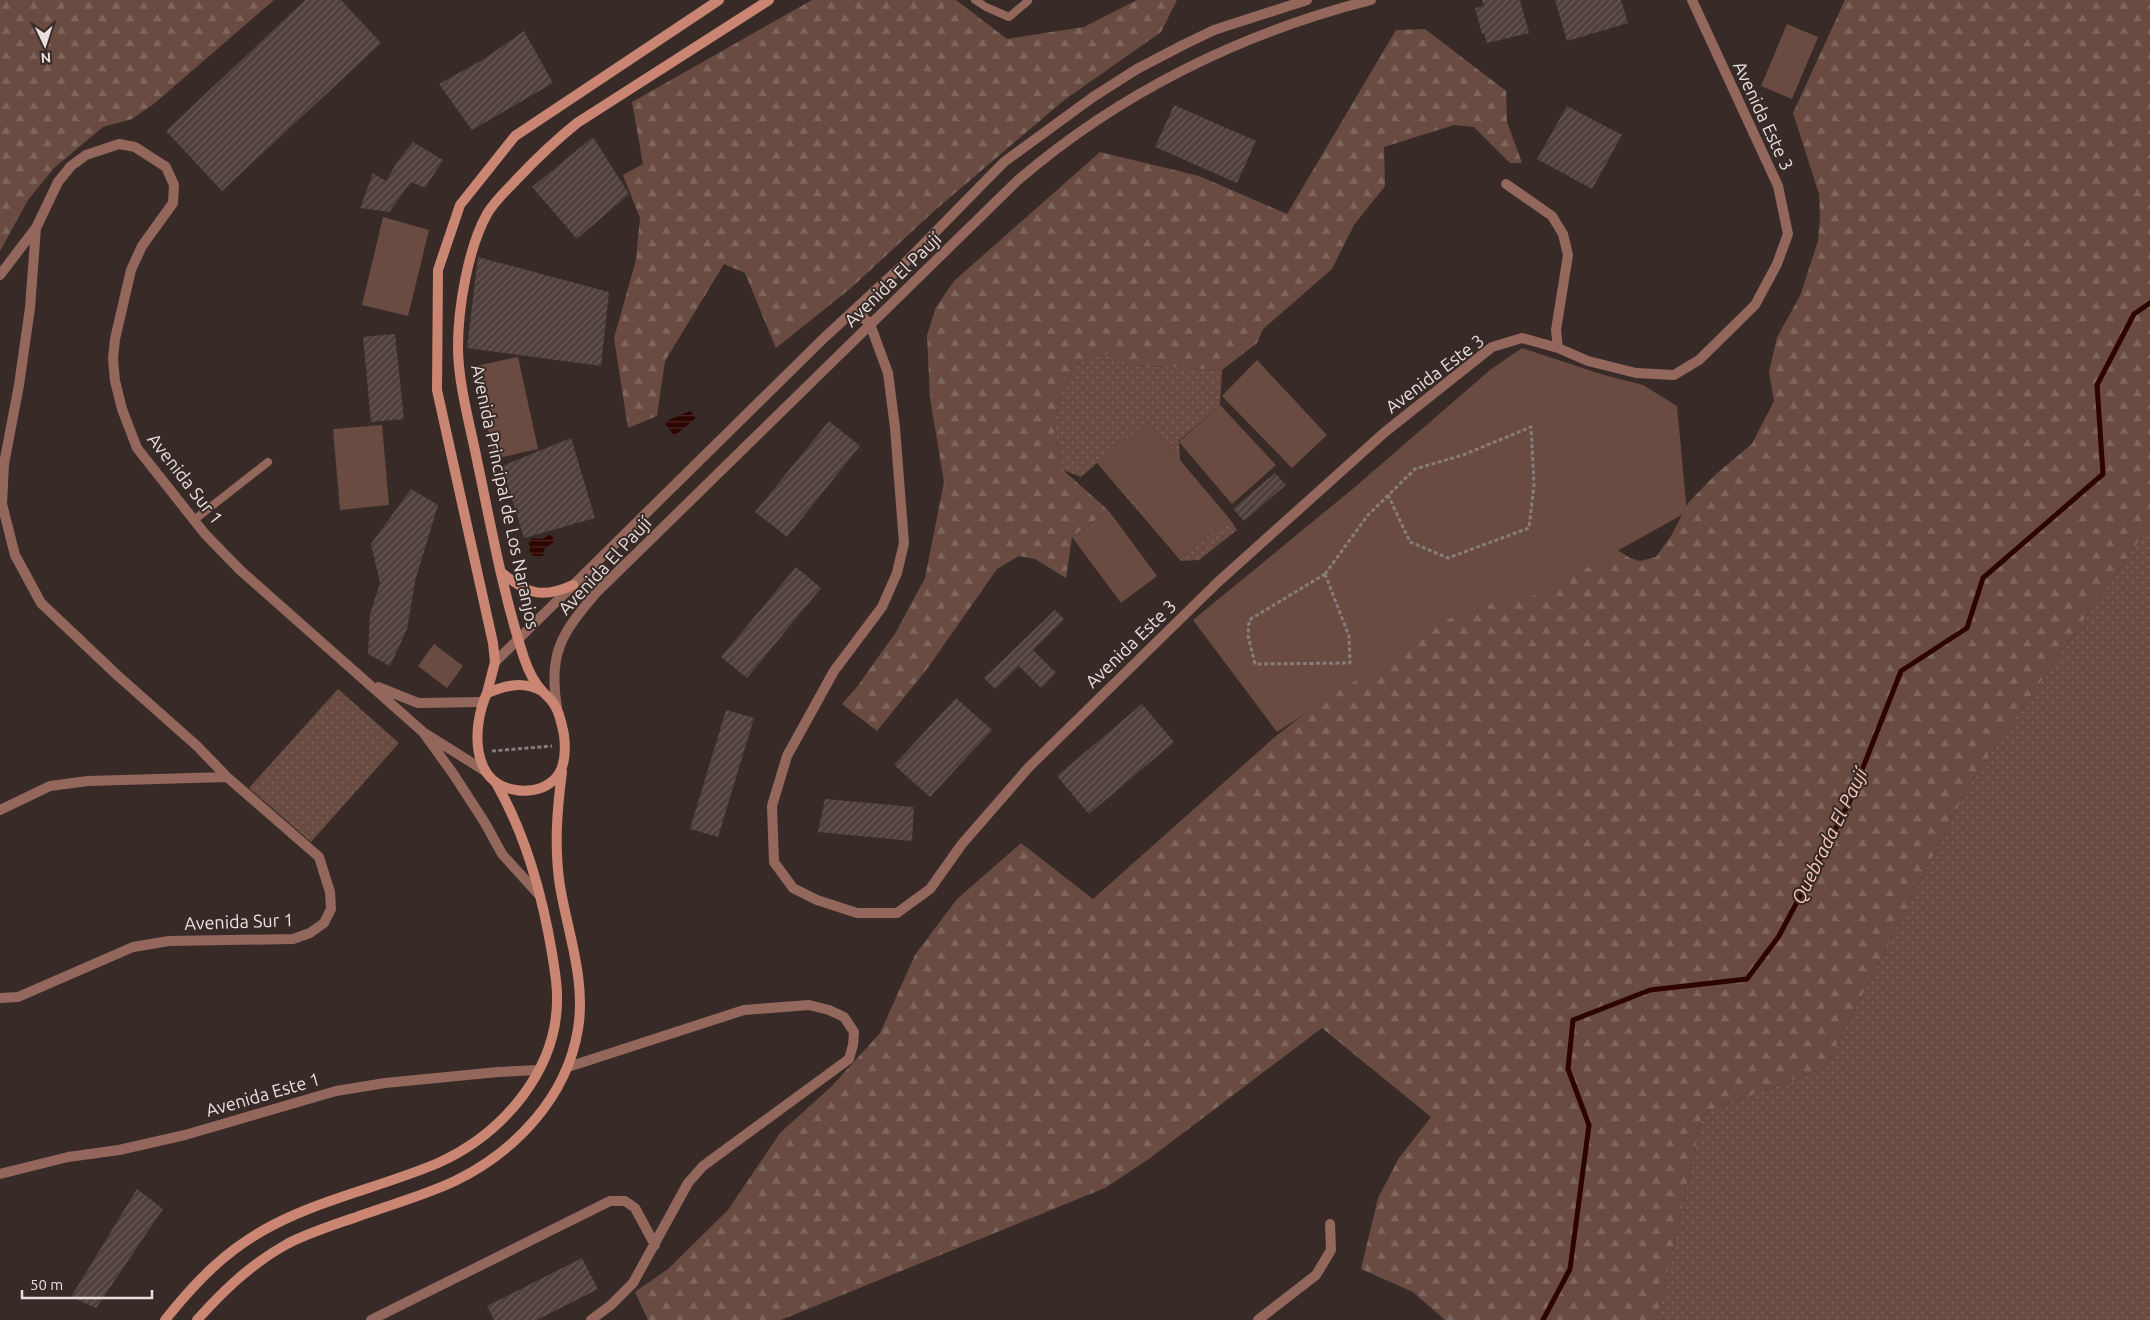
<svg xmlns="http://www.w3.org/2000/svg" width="2150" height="1320" font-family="Ubuntu,sans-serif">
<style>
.grass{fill:url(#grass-dots)}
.forest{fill:url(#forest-firs)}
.park{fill:#694b42}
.water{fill:url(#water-rules)}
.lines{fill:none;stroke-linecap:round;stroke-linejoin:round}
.stream{stroke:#2e0400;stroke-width:5}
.building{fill:url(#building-hatch)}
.path{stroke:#877c79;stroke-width:3;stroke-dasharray:4 2.5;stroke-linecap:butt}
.service{stroke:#93675b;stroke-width:8}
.minor{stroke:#93675b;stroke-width:10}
.secondary{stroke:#cb8673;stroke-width:10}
.labels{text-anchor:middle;stroke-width:4;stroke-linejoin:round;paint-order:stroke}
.street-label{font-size:18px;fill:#e9e0de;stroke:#382b27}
.water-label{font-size:19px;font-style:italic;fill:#fcc9ba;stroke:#382b27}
</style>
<defs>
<pattern id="grass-dots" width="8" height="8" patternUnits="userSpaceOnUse" patternTransform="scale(1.25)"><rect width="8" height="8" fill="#694b42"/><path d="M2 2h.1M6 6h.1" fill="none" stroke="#7e655d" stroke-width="1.8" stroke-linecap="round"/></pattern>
<pattern id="forest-firs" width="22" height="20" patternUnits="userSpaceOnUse" patternTransform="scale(1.25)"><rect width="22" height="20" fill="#694b42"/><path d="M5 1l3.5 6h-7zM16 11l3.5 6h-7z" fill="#7e655d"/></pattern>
<pattern id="water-rules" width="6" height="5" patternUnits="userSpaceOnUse" patternTransform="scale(1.25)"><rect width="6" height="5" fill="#2e0400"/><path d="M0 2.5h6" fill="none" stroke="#4c2825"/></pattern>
<pattern id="building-hatch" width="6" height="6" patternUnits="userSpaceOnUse" patternTransform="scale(1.25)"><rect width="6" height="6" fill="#4f403c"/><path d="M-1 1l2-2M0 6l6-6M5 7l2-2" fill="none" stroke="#685b58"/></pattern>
</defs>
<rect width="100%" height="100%" fill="#382b27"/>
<path class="grass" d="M1107 354 1131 365 1222 370 1220 405 1179 441 1180 460 1147 421 1181 558 1229 518 1237 530 1199 560 1181 561 1097 463 1081 477 1063 470 1054 426 1062 390 1079 362Z
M2150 525V1320H1657L1703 1113 1825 1068 1970 783Z
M338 689 399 743 311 842 249 788Z"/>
<path class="forest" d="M0 0H274L155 103 132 119 103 127 54 168 28 200 0 251Z
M812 0H956L1007 39 1084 27 1137 0H1177L1161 32 1063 101 934 211 851 288 776 348 745 273 724 264 665 361 657 416 628 428 614 338 636 260 640 218 623 175 643 164 632 102Z
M1845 0H2150V525L1970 783 1825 1068 1703 1113 1657 1320H1445L1413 1292 1361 1269 1378 1198 1399 1158 1431 1117 1322 1028 1150 1158 1105 1188 781 1320H648L635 1292 668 1269 728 1210 780 1133 832 1086 880 1033 915 955 957 899 1021 843 1093 899 1276 736 1376 658 1424 611 1613 547 1630 558 1640 561 1656 557 1671 536 1689 502 1716 474 1752 444 1774 401 1769 372 1777 337 1800 296 1818 241 1820 216 1819 194 1793 113Z
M1425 29 1506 91 1507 122 1522 163H1510L1474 127 1454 125 1384 147 1385 186 1354 225 1332 269 1263 329 1257 343 1222 370 1131 365 1107 354 1079 362 1062 390 1054 426 1063 470 1109 511 1072 537 1066 578 1035 559 1019 556 997 569 927 669 877 731 842 704 857 687 896 632 925 578 944 482 930 398 927 335 936 307 954 281 1100 152 1199 176 1287 214 1396 30Z"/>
<path class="park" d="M1787 24 1818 37 1792 99 1761 86Z
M383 217 429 230 408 316 362 305Z
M1522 348 1604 375 1643 385 1677 406 1687 512 1540 594 1464 609 1277 732 1193 620 1355 487 1490 370Z
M518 357 538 449 494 459 475 366Z
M1257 360 1327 435 1292 468 1222 396Z
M1220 405 1276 465 1232 504 1179 442Z
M1147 421 1229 518 1181 558 1099 462Z
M382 425 389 505 340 510 333 429Z
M1109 511 1157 576 1121 603 1072 537Z
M434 644 463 666 447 688 418 666Z"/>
<path class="water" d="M690 411 696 418 674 436 664 422Z
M549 535 552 536 554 542 544 549 543 556H533L530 553 529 542 532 538 542 539Z"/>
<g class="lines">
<path class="stream" d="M1543 1320 1570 1269 1589 1125 1568 1069 1573 1020 1650 990 1747 979 1779 936 1849 803 1901 671 1967 628 1983 578 2103 474 2097 385 2134 314 2150 303"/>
</g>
<path class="building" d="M305 0H341L381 43 222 191 166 131Z
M1482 0H1520L1529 33 1487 43 1484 33 1482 34 1475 8 1484 6Z
M1555 0H1621L1628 23 1567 41Z
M524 31 553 83 472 130 439 84 484 59Z
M1174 105 1256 141 1237 183 1155 147Z
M1567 106 1622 135 1592 189 1537 159Z
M593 137 629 194 577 239 532 187Z
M413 142 443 160 425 188 411 182 389 212 360 208 373 173 386 181 397 162Z
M478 257 609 292 601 366 467 348Z
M395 334 404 419 371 422 363 337Z
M829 421 860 446 787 537 755 512Z
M571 438 595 518 524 538 502 466Z
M1275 473 1286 485 1244 521 1233 509Z
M411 489 438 505 415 581 407 629 390 666 368 654 370 614 380 583 371 544Z
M796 567 821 588 747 678 721 657Z
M1055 610 1064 619 1033 650 1056 673 1041 688 1019 666 995 689 984 678Z
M956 698 992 730 930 797 894 765Z
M1142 704 1174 742 1089 814 1057 776Z
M726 710 754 718 718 837 690 829Z
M825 799 914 807 912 841 818 832Z
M137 1189 163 1209 96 1308 71 1297Z
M582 1258 598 1289 537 1320H494L487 1306Z"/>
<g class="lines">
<path class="path" d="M1325 574 1368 515 1415 469 1463 455 1531 427 1534 485 1529 528 1448 558 1410 542 1388 495
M1325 574 1349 636 1350 663 1255 664 1248 636 1249 620Z
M492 751 552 746"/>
<path class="service" d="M975 0 986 7 1009 17 1028 1
M194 520 268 462"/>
<path class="minor" d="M1506 184 1552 216 1563 234 1568 255 1556 330 1558 348
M0 275 35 229
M855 310 870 324 888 373 895 428 904 543 897 573 882 607 834 671 787 756 772 806 774 862 793 888 817 900 857 913H897L930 889 962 844 1029 767 1218 582 1385 432 1492 347 1522 338 1558 348 1588 361 1636 373 1674 375 1699 360 1755 305 1777 264 1788 234 1778 186 1692 0
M495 662 825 337 903 265 1004 162 1093 97 1137 69 1183 45 1214 30 1307 0
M378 687 418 703 483 702
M557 708C548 654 561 634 596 593L1017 181C1119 93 1241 33 1371 0
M426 734 485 771
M0 810 50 786 88 781 227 777
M0 998 18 997 133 947 169 941 293 939 310 933 324 923 331 909 330 892 319 857 227 777 197 746 117 675 41 603 15 555 2 504 4 464 19 385 30 308 36 228 58 182 71 166 86 155 119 144 135 147 166 167 174 185 173 203 142 246 131 270 115 339 113 359 115 381 122 409 137 448 205 534 240 570 423 732 454 775 485 823 502 854 540 896
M568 1067 744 1010 809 1005 829 1010 844 1017 854 1032 853 1045 849 1059 703 1166 688 1183 633 1283 611 1305 591 1320
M0 1174 68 1157 119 1150 185 1135 336 1091 385 1083 498 1072 538 1070
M371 1320 610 1201H625L635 1208 655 1245
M1258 1320 1316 1275 1331 1250 1330 1224"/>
<path class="secondary" d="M502 573C528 594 542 599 573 585
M542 691C523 681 507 685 487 693 472 726 470 784 516 790 527 792 541 790 550 783 566 773 566 752 564 735 562 726 560 713 555 706 552 700 548 697 544 693 535 684 528 670 524 658 503 594 491 526 477 460 470 425 458 383 458 347 458 308 468 248 487 214 495 200 508 189 519 177 537 158 556 140 577 123L769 0
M487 693 495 662 493 643 437 390 438 270 460 205 515 136 719 0
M165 1320C197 1280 227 1249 273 1225 325 1198 384 1186 438 1163 503 1134 559 1069 557 995 557 981 554 967 552 953 542 894 526 835 496 783
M197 1320C224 1290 251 1264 287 1244 310 1232 337 1224 362 1215 393 1204 425 1195 455 1181 516 1151 567 1097 578 1029 586 980 568 934 560 886 554 847 557 810 562 772"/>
</g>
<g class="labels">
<g class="street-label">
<text transform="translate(1763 116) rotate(65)" y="6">Avenida Este 3</text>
<text transform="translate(893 280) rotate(-44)" y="6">Avenida El Paují</text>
<text transform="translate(1435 374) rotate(-37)" y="6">Avenida Este 3</text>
<text transform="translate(185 479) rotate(52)" y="6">Avenida Sur 1</text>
<text transform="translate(505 497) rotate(78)" y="6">Avenida Principal de Los Naranjos</text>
<text transform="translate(605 566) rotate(-47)" y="6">Avenida El Paují</text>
<text transform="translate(1131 644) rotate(-44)" y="6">Avenida Este 3</text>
<text transform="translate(239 922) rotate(-2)" y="6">Avenida Sur 1</text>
<text transform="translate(263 1095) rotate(-16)" y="6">Avenida Este 1</text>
</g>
<g class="water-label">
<text transform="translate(1829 836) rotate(-64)" y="7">Quebrada El Paují</text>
</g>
</g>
<g transform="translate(45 45) rotate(176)" stroke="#382b27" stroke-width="4" paint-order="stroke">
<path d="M0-4L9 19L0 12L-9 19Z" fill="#e9e0de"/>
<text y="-8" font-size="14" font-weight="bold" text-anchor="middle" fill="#e9e0de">N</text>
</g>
<path d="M22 1290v8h130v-8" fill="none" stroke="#e9e0de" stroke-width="2.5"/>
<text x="30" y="1290" font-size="15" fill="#e9e0de" stroke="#382b27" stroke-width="4" paint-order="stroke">50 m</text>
</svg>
